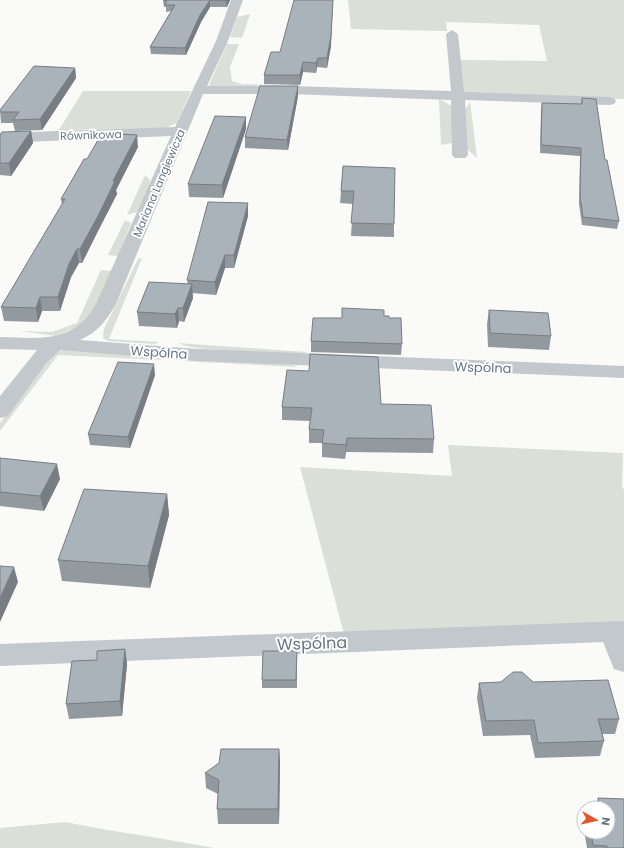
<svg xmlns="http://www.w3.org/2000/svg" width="624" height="848" font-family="Poppins,sans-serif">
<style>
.green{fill:#dadfd7}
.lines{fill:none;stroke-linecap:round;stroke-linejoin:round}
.minor{fill:#c3c8cc;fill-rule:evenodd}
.wall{fill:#929a9f}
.shaded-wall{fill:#777d82}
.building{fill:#aab3b9;stroke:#777d82}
.labels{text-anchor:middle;stroke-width:4;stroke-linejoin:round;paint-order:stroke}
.far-street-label{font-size:11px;fill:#657683;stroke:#fff}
.street-label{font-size:13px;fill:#657683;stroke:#fff}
.near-street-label{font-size:16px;fill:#657683;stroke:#fff}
</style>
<rect width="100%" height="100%" fill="#fafaf8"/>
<path class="green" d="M348 0H624V99L467 93 463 91 459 60 547 61 539 25 446 22 447 31 351 29Z
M250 14 242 38 230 37 237 17Z
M227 44H239L230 67 232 81 242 84 284 85 212 87 209 85Z
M83 91H191L177 123 165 128 69 130 57 133Z
M439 99 455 108 457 142 441 145Z
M470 102 477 158 467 149 465 110Z
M145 175 150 180 149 186 137 212 127 215Z
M125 220 131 223 118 256 108 255Z
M142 258 109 339 159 342 155 344 108 341 103 338 104 329 138 259Z
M101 270 112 271 97 303 88 318 74 328 56 336 21 331 52 332 77 323Z
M178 343 307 352 299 355 205 349 185 346Z
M65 350 157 356 162 360 58 355 0 431V423L49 358 57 351Z
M185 358 285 362 298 367 180 361Z
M448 445 623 453 622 486 624 490V625L344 634 300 467 452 476Z
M65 822C114 832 164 838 214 848H0V828Z"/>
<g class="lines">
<path class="minor" d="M231 0H243L228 41 207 86H291L451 91 446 34 452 30 458 34 464 92 609 97 614 98 616 101 614 104 609 105 465 100 468 155 465 158H455L452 155 451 100 291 94H203L116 304C106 321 98 332 80 340L198 349 624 366V378L198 361 60 350 47 362 8 416 0 418V396L37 350 0 349V337C40 338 73 344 96 304L171 136 0 143V133L175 127 216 41Z
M624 621V672L614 669 603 642 0 666V644Z"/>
</g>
<path class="wall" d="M163 0H230L227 7H210L201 22 186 55 151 54 150 47 171 11 166 12V7H164Z
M331 46 327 68 317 67 316 73 303 72 300 85 264 84V75L280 52Z
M75 68 76 78 42 130 15 131 13 123H1L0 110Z
M298 96 288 150 245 148V137Z
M582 98 605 160 619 221 617 229 582 225 579 204 580 156 540 153 541 111 542 103 581 104Z
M246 129 223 198 189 197 188 184Z
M31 131 33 143 11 176 0 175V135Z
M138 147 116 190 117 194 99 229 82 263H79L71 277 60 311H42L38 322 4 321 1 307 62 205 61 199Z
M343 166 394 224V237L351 236 353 204 340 203 341 191Z
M248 216 234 268H225L216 295 192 293 193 298 184 322 179 321 177 328 139 326 137 312 188 284 187 280Z
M489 310 551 336 549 350 488 347 487 324Z
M384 316 389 318 402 344 401 355 311 352V341Z
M309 371 381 404 434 439 433 453 346 452 345 459 322 457V443H309V429L310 421 282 420V407Z
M155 375 130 448 90 445 88 434Z
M0 458 60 479 44 511 0 506Z
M167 494 169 515 150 588 62 581 58 560Z
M125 649 127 664 122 716 69 719 66 704 97 660Z
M297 651V688H262V680Z
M533 682 619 719 615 734H602L604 741 600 756 535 758 530 735 483 736 477 698 479 683Z
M279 749 280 764 279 824H218L217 809 218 794 206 788 205 773Z
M598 798 624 799V848H587L585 836 586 832H608V808H595Z"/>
<path class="shaded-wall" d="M210 0V7L201 22 186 55 185 48 200 15Z
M226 0H230L227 7Z
M333 0 331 46 327 68V58Z
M318 58 317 67 316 73V63Z
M303 62V72L300 85V75Z
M75 68 76 78 42 130 40 119Z
M298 86V96L288 150 287 140Z
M246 117V129L223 198 222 185Z
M31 131 33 143 11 176 9 163Z
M137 135 138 147 116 190 117 194 99 229 82 263 80 249 113 181Z
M248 203V216L234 268V255Z
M77 249 79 263 71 277 60 311 58 297 69 264Z
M225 255V268L216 295 215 282Z
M192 284 193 298 184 322 183 308Z
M40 297 42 311 38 322 36 308Z
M178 308 179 321 177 328 175 314Z
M154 364 155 375 130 448 128 437Z
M347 438 346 452 345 459 346 445Z
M57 464 60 479 44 511 40 496Z
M167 494 169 515 150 588 148 566Z
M14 567 18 582 0 622V598Z
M125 649 127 664 122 716 120 701Z
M279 749 280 764 279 824 278 809Z"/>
<path class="building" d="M163 0H227H210L200 15 185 48 150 47 175 5H165L167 0Z
M294 0H333L331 36 327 58H318L316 63 303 62 300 75H264L271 52H280Z
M34 66 75 68 40 119 13 120 19 112H0V110Z
M260 86H298L287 140 245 137Z
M582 98 596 99 605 160H607L619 221 583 217 580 196 581 148 541 145 542 103 582 104Z
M215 116 246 117 222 185 188 184Z
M31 131 9 163H0V135L2 132Z
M102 133 137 135 113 181H115L98 216 80 249H77L69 264 58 297H40L36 308 1 307 65 199H61L84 159H87Z
M343 166 395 168 394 224 351 223 354 191H341Z
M208 202 248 203 234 255H225L215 282 187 280Z
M149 282 192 284 183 308H178L175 314 137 312Z
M342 308 384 310V316H389V318H401L402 344 311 341 313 318H342Z
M489 310 548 313 551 336 490 333Z
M310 354 378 357 381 404 431 405 434 439 347 438 346 445 322 443 324 430 309 429 312 408 282 407 287 370 309 371Z
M118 362 154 364 128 437 88 434Z
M0 458 57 464 40 496 0 492Z
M84 489 167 494 148 566 58 560Z
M0 566 14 567 0 598Z
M125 649 120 701 66 704 72 661 97 660V651Z
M263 651H297L296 680H262Z
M513 672H522L533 682 608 680 619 719H598L604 741 538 743 534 720 486 721 479 683 501 682Z
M221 749H279L278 809H217L219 780 205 773 219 763Z
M598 798 624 799V848H607V846L593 845 591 832H608V808H600Z"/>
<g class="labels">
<g class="far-street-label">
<text transform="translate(91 135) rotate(-2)" y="4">Równikowa</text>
<text transform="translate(159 183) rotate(-67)" y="4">Mariana Langiewicza</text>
</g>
<g class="street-label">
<text transform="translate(159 352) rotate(4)" y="5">Wspólna</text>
<text transform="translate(483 367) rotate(2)" y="5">Wspólna</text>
</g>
<g class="near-street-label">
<text transform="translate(312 643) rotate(-2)" y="6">Wspólna</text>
</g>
</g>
<g transform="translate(596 820) rotate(98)"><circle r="19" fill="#ffffff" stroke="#c1c8cd"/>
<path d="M0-3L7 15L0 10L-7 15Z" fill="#e4572e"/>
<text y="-6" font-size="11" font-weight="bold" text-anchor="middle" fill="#657683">N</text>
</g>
</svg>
